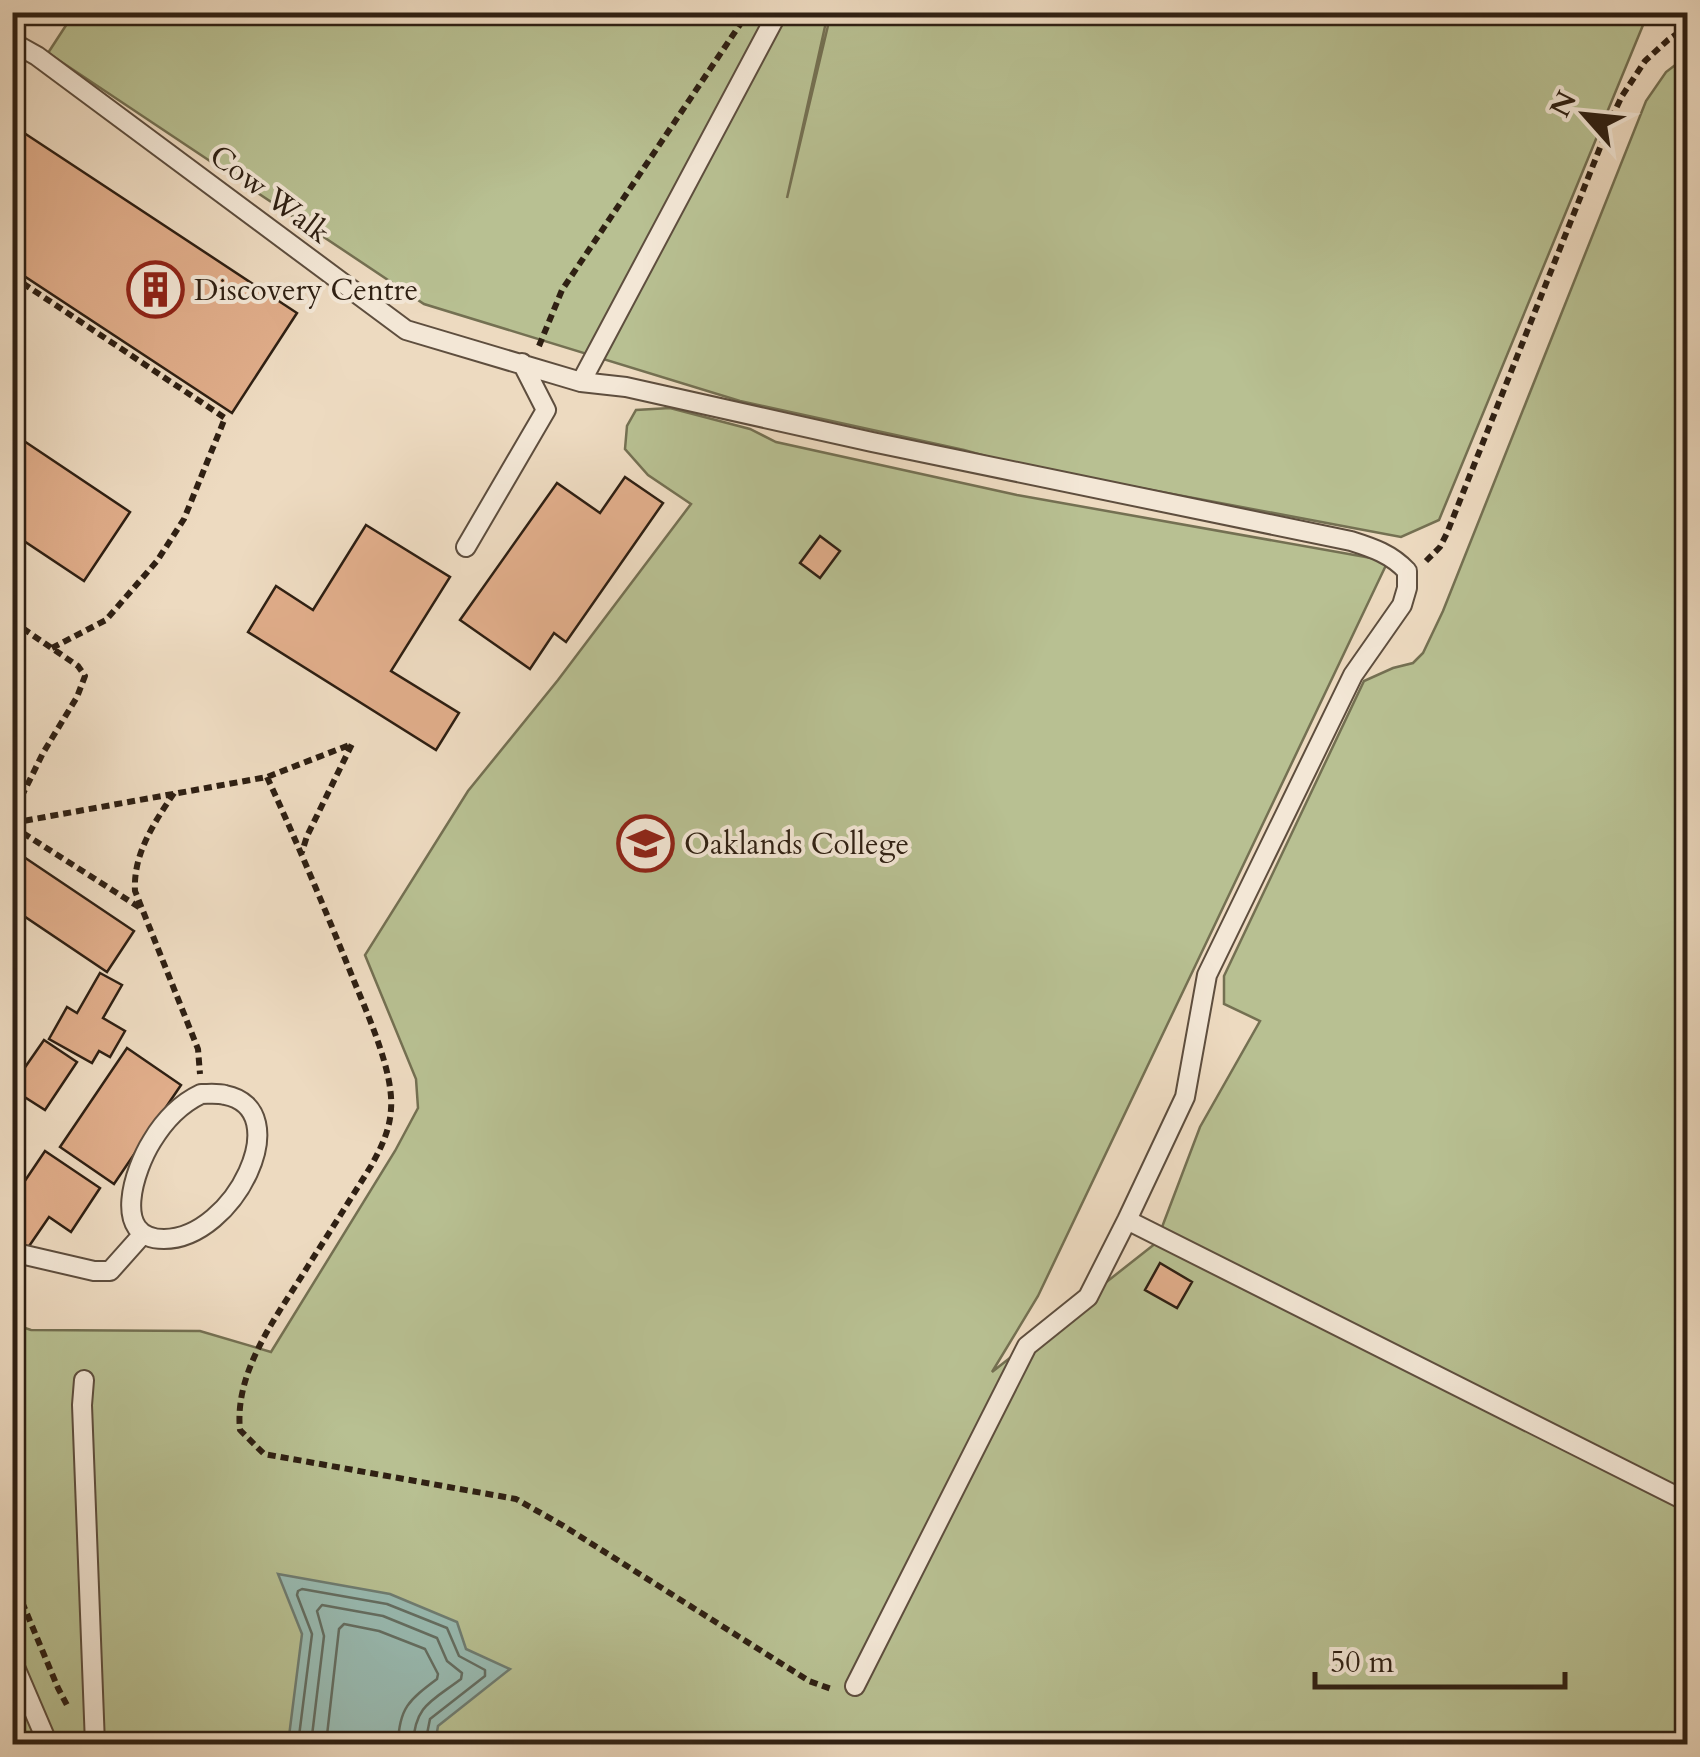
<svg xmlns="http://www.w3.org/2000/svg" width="1700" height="1757" font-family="Cardo,serif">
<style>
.green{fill:#b8c092;stroke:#747052;stroke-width:2.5}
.water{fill:#99bbb2;stroke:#6f7d72;stroke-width:2.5}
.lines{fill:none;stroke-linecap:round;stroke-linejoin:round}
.shore{stroke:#646e62;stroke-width:2.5}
.building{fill:#e0ad8a;stroke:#2f2013;stroke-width:2.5}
.lane-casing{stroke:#5e4e3e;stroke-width:22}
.path{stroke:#2f2013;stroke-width:6;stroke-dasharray:8 5;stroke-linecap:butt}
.lane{stroke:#f3e7d6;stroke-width:18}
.labels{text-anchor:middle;stroke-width:8;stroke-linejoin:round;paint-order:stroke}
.street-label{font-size:30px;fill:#2f2013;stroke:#f3e7d6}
.poi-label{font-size:30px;fill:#2f2013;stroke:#f3e7d6;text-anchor:start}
</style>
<rect width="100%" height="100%" fill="#eddac0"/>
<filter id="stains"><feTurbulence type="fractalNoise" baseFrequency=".002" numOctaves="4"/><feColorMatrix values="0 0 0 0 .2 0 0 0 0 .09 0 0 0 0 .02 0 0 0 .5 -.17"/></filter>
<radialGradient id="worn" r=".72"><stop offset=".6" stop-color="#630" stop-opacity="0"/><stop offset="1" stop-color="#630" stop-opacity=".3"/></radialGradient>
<path class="green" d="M74 13H828L787 198 831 13H1648L1439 520 1401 537 1018 465 964 450 740 401 424 304 48 53Z
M1687 56V1744H13V1324L31 1330 200 1331 271 1352 395 1151 418 1108 416 1079 365 955 468 791 558 680 691 504 648 475 625 449 627 426 636 410 670 408 750 429 776 442 1017 495 1388 561 1038 1296 992 1372 1156 1243 1200 1127 1260 1021 1224 1004V976L1364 681 1393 668 1413 663 1423 653 1443 611 1646 101 1666 72Z"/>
<path class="water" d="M278 1574 390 1594 457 1622 466 1649 510 1669 438 1726 435 1744H288L302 1634Z"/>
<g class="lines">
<path class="shore" d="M298 1744 312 1634 297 1595 298 1591 302 1589 387 1604 447 1628 459 1656 485 1670V1676L430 1719 425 1744
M311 1744 324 1636 317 1611 322 1605 383 1616 437 1638 447 1661 462 1673 461 1679C432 1701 415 1705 413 1744
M326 1744 339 1629 344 1624 379 1631 425 1649 438 1674 437 1679C409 1700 399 1708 398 1744"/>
</g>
<path class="building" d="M12 125 297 313 232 413 12 268Z
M24 441 130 512 84 581 12 533V458Z
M625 477 663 503 566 642 554 633 530 669 460 620 557 483 600 513Z
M366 525 450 577 391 671 459 713 436 750 248 632 276 586 313 610Z
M820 536 840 551 820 578 800 563Z
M12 849 134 931 107 972 12 908Z
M100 973 122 985 103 1018 125 1031 110 1057 99 1051 92 1063 49 1039 67 1007 77 1013Z
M44 1040 77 1062 45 1110 12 1089V1086Z
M127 1048 181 1085 114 1184 60 1147Z
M45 1151 100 1188 71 1232 49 1217 25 1252 12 1244V1200Z
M1160 1263 1192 1282 1177 1308 1145 1290Z"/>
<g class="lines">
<defs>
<path id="lane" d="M12 42 37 56 406 330 581 382 626 387 872 442 1351 541C1373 548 1391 554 1407 571V588L1402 605 1353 675 1207 975 1185 1097 1127 1220 1088 1297 1027 1346 855 1686
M581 382 778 12
M466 547 546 410 522 363
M201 1094C209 1094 218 1093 225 1095 298 1109 234 1239 164 1239 110 1239 135 1168 152 1141 164 1121 180 1104 201 1094Z
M1127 1220 1688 1502
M12 1252 94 1271H110L143 1234
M84 1380 82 1405 95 1744
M12 1660 48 1744"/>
</defs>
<use href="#lane" class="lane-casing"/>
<path class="path" d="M12 95 26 74
M12 276 225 418 184 519 157 561 106 620 52 648
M539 346 562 290 741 23
M1426 561 1440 547 1447 533 1613 115 1622 96 1645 61 1668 40 1688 26
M12 621 78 666 85 676 77 697 43 753 12 816
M267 777C297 842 325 909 352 976 366 1011 394 1071 391 1109 390 1130 381 1148 371 1166 350 1200 329 1233 308 1266 278 1315 234 1370 240 1430L264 1454 516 1499 562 1525 809 1681 834 1690
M174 793C154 823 133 854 135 891L198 1049 200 1074
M12 823 267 777 352 744 307 836 302 852
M12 826 142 909
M12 1578 58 1688 68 1707"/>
<use href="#lane" class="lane"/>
</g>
<defs>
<symbol id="building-ring" viewBox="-11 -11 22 22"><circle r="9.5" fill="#f3e7d6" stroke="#8f2418" stroke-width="1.5"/><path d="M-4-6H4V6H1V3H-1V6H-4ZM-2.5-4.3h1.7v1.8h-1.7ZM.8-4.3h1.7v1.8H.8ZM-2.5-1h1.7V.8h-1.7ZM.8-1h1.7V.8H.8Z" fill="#8f2418"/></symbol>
<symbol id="university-ring" viewBox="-11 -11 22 22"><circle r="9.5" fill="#f3e7d6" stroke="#8f2418" stroke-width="1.5"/><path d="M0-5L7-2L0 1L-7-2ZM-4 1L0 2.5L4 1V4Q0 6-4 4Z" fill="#8f2418"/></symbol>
</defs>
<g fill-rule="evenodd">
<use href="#building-ring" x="124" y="258" width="63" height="63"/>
<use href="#university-ring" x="614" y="812" width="63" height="63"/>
</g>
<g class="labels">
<g class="street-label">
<text transform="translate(270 194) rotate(37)" y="10">Cow Walk</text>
</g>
<g class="poi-label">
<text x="194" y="300">Discovery Centre</text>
<text x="684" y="854">Oaklands College</text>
</g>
</g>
<rect width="1700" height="1757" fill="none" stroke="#eddac0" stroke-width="50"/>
<rect x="15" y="15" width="1670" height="1727" fill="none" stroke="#2f2013" stroke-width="5"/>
<rect x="25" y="25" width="1650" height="1707" fill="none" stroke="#2f2013" stroke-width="2.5"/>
<g transform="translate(1585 115) rotate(297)" stroke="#f3e7d6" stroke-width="8" paint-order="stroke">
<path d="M0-8L18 38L0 25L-18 38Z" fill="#2f2013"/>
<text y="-15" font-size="28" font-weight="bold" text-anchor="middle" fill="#2f2013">N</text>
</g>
<path d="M1315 1672v15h250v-15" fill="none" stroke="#2f2013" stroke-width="5"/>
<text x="1330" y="1672" font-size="30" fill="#2f2013" stroke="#f3e7d6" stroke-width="8" paint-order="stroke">50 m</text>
<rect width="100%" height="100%" filter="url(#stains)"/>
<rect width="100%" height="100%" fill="url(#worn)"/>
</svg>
